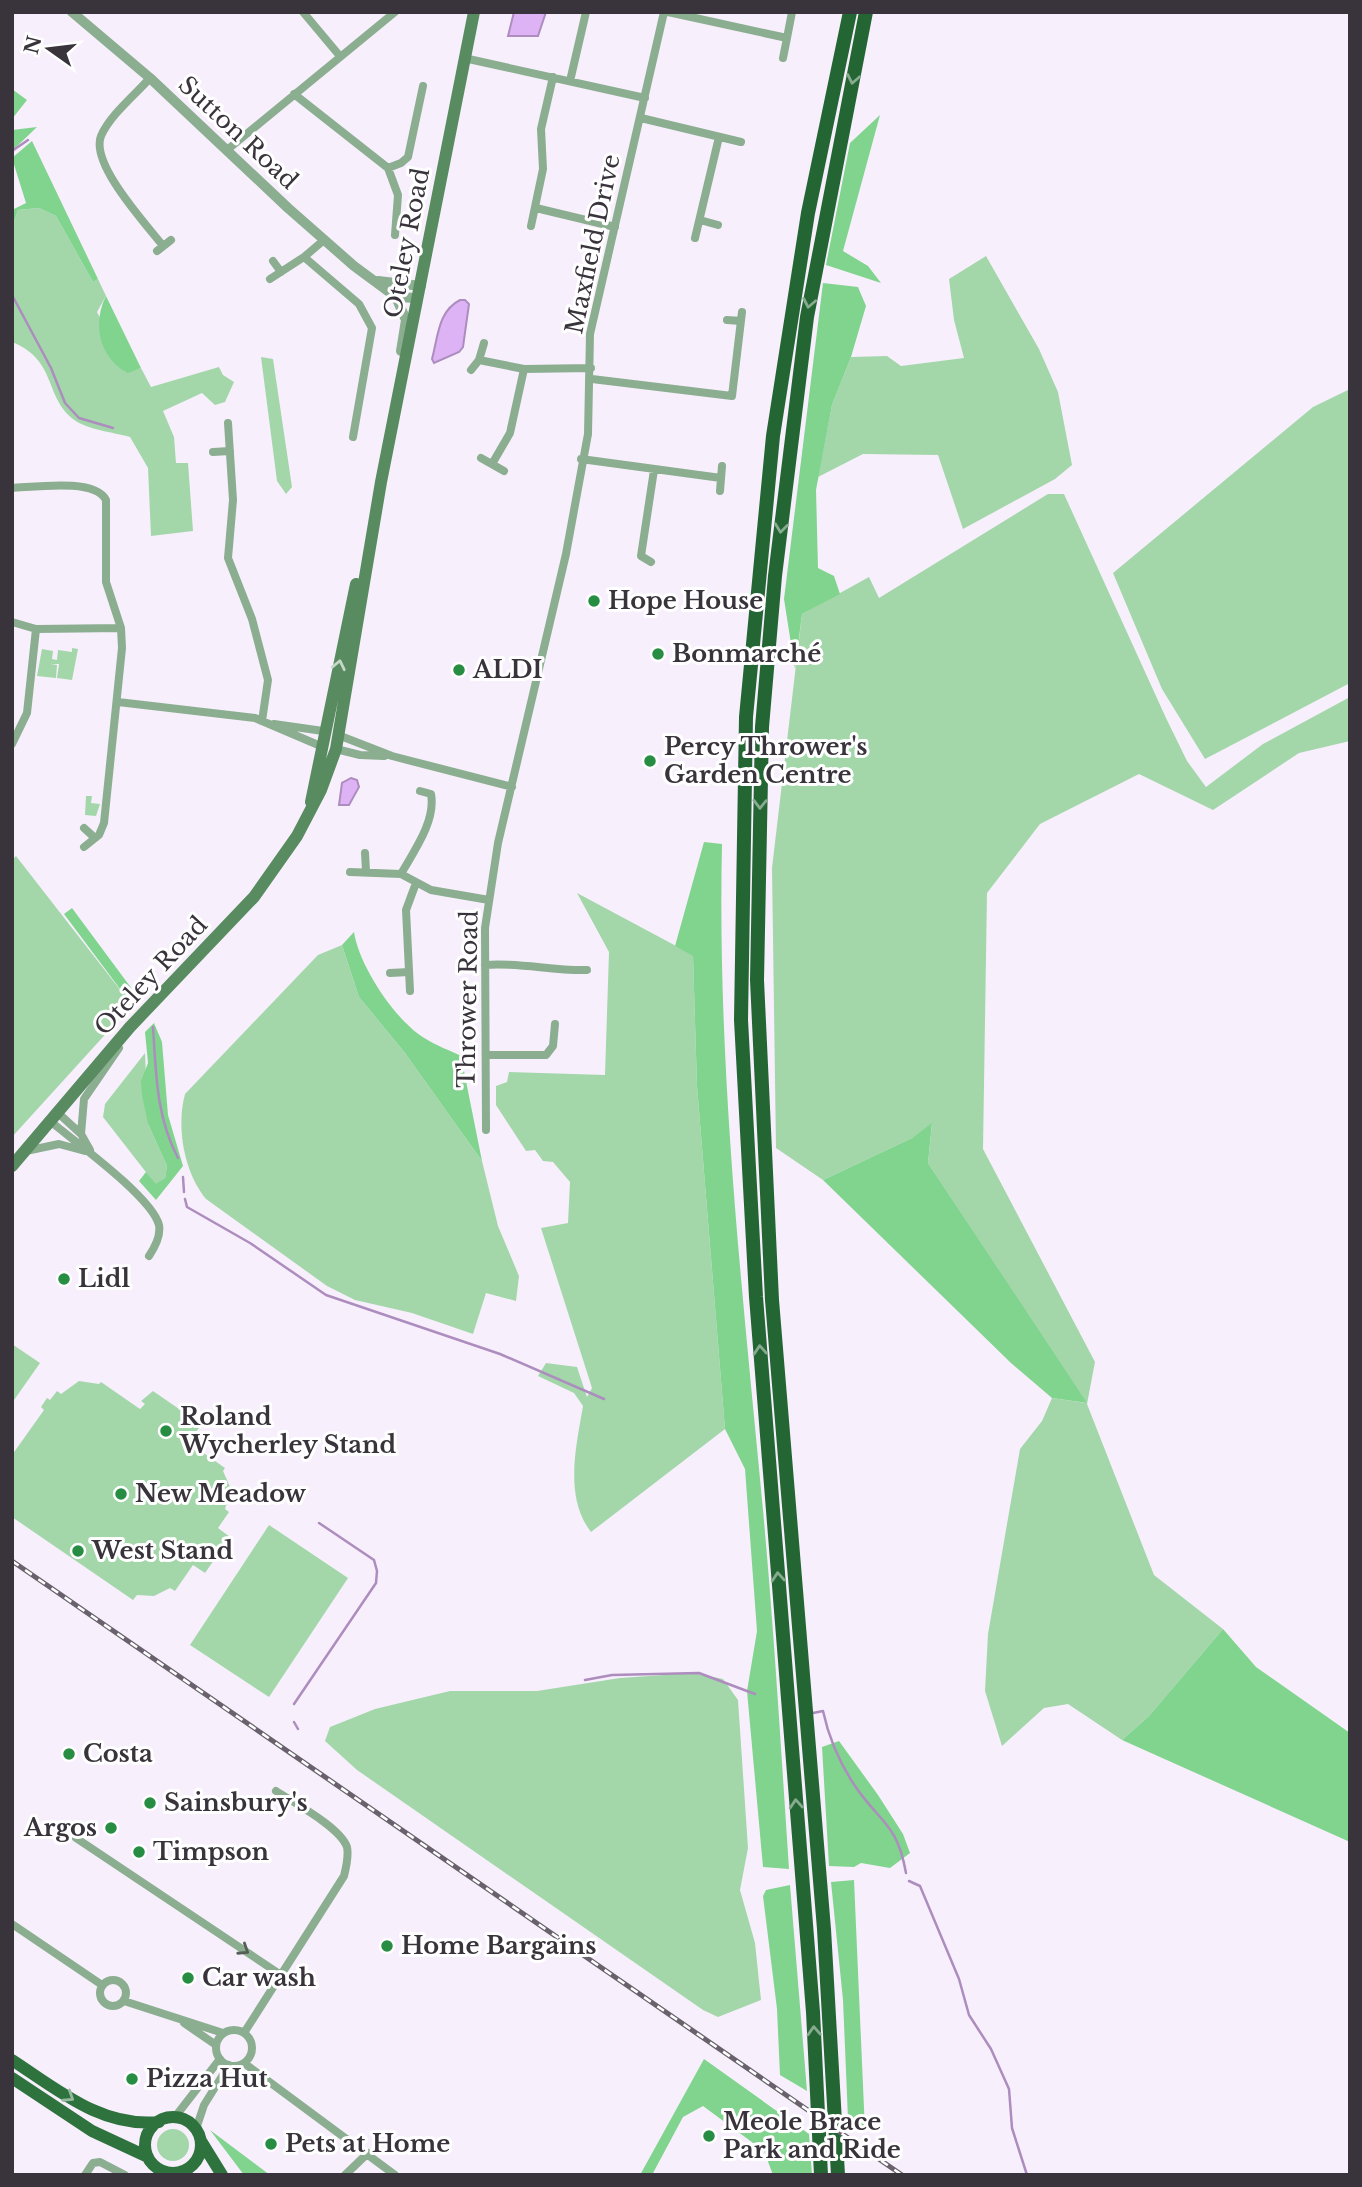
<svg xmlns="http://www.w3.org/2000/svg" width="1362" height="2187" font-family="'Libre Baskerville',serif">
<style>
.green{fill:#a3d7aa}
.forest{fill:#80d48e}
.water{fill:#deb3f6;stroke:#ac8dbe;stroke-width:2}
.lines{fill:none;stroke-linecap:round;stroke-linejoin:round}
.stream{stroke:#ac8dbe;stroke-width:2.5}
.minor{stroke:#8bae90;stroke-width:8}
.tertiary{stroke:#8bae90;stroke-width:10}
.secondary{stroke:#588c60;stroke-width:12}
.primary{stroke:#2e733d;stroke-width:12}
.trunk{stroke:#236633;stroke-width:14}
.rail-casing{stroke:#69626c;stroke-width:5}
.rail{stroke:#fff;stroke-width:2.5;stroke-dasharray:8;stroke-linecap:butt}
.oneway{stroke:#86ab8f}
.oneway2{stroke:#c5d7c7}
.oneway3{stroke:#565e59}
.oneway4{stroke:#96b99e}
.poi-dot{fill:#278d43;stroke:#fff;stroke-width:2.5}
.labels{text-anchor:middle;stroke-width:6;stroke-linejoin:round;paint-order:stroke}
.street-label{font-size:24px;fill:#39333c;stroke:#fff}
.poi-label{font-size:24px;font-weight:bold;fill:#39333c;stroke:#fff;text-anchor:start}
</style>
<rect width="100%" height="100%" fill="#f8effd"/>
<path class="green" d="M39 208 56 216 93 282 98 279 106 296 97 312 128 372 141 368 151 387 219 367 223 375 234 382 225 402 215 405 202 393 163 411 174 437 176 463H188L193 531 151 536 148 468 130 437C113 432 87 430 73 419 44 396 57 360 12 342V228L18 210Z
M986 256 1039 349 1058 392 1072 465 1055 479 963 529 938 455 863 454 818 477 832 405 851 357 887 356 901 366 964 358 954 320 949 279Z
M261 357 273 359 292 487 286 494 277 481Z
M1350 389V683L1205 759 1162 689 1113 573 1313 407Z
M1048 494H1064L1166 718 1187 761 1206 787 1263 744 1350 697V741L1299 753 1213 810 1139 774 1040 824 987 893 983 1149 1095 1362 1087 1404 1154 1575 1223 1629 1149 1716 1122 1740 1068 1704 1044 1708 1002 1746 985 1691 988 1634 1020 1449 1042 1421 1052 1398 1086 1403 928 1163 932 1124 912 1138 823 1180 776 1148 772 868 802 614 869 577 879 598Z
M72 648 78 649 72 680 57 678 59 664H51L57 665 56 678 37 676 42 649 53 651 52 659 57 660 58 650 72 652Z
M86 796H92L91 803 100 804 96 816 85 815Z
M16 856 132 1005 12 1137V860Z
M577 893 693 955 697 1086 725 1429 591 1532C564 1497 576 1447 583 1406L574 1393 538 1376 546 1363 577 1367 587 1397 592 1388 541 1228 568 1223 570 1182 553 1162 543 1161 535 1150 526 1151 496 1105V1086L507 1082 509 1072 605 1075 609 952Z
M342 945 359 997 405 1053 482 1161 498 1226 519 1276 516 1301 486 1293 473 1334 412 1313 355 1300 327 1286 206 1199C184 1172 176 1127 185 1094L318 955Z
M145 1053 148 1124 167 1166 165 1178 156 1185 103 1117 105 1104Z
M12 1344 40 1363 12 1403Z
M79 1381 99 1384 101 1382 140 1409 145 1404 141 1401 153 1391 198 1422 196 1426 199 1428 188 1442 225 1468 223 1471 231 1489 225 1509 229 1512 218 1528 230 1537 205 1573 193 1565 175 1591 170 1588 154 1596 137 1595 133 1600 12 1517V1455L44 1410 41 1407 47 1398 50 1400 57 1391 61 1394Z
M269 1525 348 1578 269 1697 190 1645Z
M693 1673 723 1679 738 1700 748 1848 740 1890 755 1943 761 2000 718 2017 703 2010 357 1770 325 1741 330 1727 375 1709 450 1691H537L620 1678Z
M157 2145a16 16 0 1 1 32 0a16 16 0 1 1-32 0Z"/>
<path class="forest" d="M12 89 27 100 12 119Z
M880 115 843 251 868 266 881 283 826 265 850 143Z
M37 127 12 151V130Z
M32 141 98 279 93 282 56 216 39 208 18 210 12 228V210L26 203 12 158Z
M823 283 858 287 866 306 851 357 832 405 816 490 818 568 834 576 840 594 802 614 795 669 784 599Z
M106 296 141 368 128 373C99 358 92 323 106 296Z
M704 842 722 844C717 1067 742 1288 763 1510 774 1629 781 1750 789 1869L763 1867 747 1691 757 1631 745 1469 725 1429 697 1086 693 956 675 946Z
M72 908 132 989V1005L64 914Z
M354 932C359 966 396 1022 426 1039 437 1046 449 1050 461 1056L482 1161 405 1053 359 997 342 945Z
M154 1023 162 1042 168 1115 183 1166 156 1200 139 1181 146 1172 156 1184 165 1178 167 1166 148 1124 142 1095 141 1081 148 1063 145 1032Z
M932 1123 928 1163 1087 1403 1052 1398 1011 1363 823 1180 912 1138Z
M1223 1629 1256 1667 1350 1733V1842L1122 1740 1149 1716Z
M839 1741 878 1795 903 1834 910 1853 890 1868 861 1863 854 1867 829 1866 822 1747Z
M854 1880 865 2131 848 2119 843 2000 831 1882Z
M790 1885 807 2091 780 2075 777 2009 763 1896 766 1890Z
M704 2059 809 2134 812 2175H773L764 2151 703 2106 683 2117 652 2175H640Z
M210 2130 270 2175H244Z"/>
<path class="water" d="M514 12H546L538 36H508Z
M460 300H465L469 304 463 347 459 352 434 363 432 359C438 337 438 311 460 300Z
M351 778 357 780 359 787 349 805H339L342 783Z"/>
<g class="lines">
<path class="stream" d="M12 151 28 140
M12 295 51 368 65 403 79 418 113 428
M153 1027C156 1072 156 1117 178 1158
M183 1177 184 1192
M185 1199 187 1207 250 1243 326 1295 500 1354 604 1399
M585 1680 612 1675 699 1673 755 1694
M294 1704 376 1583 377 1571 374 1560 319 1523
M813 1713 823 1711C829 1739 839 1762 855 1786 881 1824 897 1823 906 1873
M294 1722 298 1729
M909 1881 920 1886 959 1979 969 2015 991 2049 1009 2089 1012 2128 1027 2175"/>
<path class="minor" d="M303 12 339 55
M668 12 787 38 792 12
M464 58 645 98
M783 58 787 38
M150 78C135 95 110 115 101 136 90 164 146 224 163 246
M570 81 586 12
M294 94 388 168 398 195 395 235
M641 118 741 142
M227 150 395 12
M388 168 401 163 408 157 423 86
M536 208 615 227
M700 220 718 225
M531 226 543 169 541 129 553 77
M695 238 719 137
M157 251 171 240
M304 257 359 304 372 328 353 437
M273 261 281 272
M270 279 304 257 324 240
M727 320 741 321
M479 360 524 369 591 368
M471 370 479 360 484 343
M592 379 732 396 742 312
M228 423 233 500 228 558 252 619 268 680 262 721
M213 452 230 451
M481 458 504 471
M581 459 721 478
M492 464 510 433 524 369
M12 488C35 487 95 478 106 500V582L121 628 122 648 104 823 99 835 84 847
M720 491 722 466
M651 562 641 556 654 470
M12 622 36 629 121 628
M118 702 255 718 323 747
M274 724 323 731
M338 735 392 756 512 787
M12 744 27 713 36 629
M336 749 360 755 384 756
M84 828 95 838
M365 853 366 871
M350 872 401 874 431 890 489 900
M401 874C414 851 436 821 431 794L420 791
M485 965C519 962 552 971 587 970
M390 973 409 972
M410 991 406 910 416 883
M487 1055H546L553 1046 555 1024
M57 1112 81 1134 90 1150
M50 1121C74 1141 152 1197 159 1225 161 1236 155 1247 149 1256
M486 1130 485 928 498 843 566 554 588 434 590 334 664 12
M81 1134 84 1099 119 1048
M26 1151 59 1144 85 1151
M76 1838 281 1975
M12 1924 102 1985
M100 1993a13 13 0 1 1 26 0a13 13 0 1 1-26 0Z
M124 2001 223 2033
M184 2023 216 2045
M216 2048a18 18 0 1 1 36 0a18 18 0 1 1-36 0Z
M244 2033 344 1876C346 1868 349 1856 347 1847 340 1827 294 1803 276 1791
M244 2063 395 2175
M175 2117 220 2059
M196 2129 204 2105 229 2065
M85 2175 93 2163 100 2162 125 2175
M345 2175 368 2153"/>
<path class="tertiary" d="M72 12 150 78 288 208 354 266 396 297 418 298
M378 281 421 286
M396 297 406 320 401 351"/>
<path class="secondary" d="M311 802 356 584
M12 1166 130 1027 254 897 297 836 321 790 336 749 381 482 474 12"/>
<path class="primary" d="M12 2060C58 2090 102 2128 159 2122
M12 2078 92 2131 148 2157
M145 2145a28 28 0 1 1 56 0a28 28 0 1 1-56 0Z
M201 2141 222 2175"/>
<path class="trunk" d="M821 2175 813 2012 756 1297 741 1020 746 717 773 436 808 213 850 12
M838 2175 824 1929 772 1300 757 980 762 727 775 576 807 317 866 12"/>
<defs>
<path id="rail" d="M12 1561 902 2175"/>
</defs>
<use href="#rail" class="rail-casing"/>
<use href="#rail" class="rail"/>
</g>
<defs><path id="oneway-chevron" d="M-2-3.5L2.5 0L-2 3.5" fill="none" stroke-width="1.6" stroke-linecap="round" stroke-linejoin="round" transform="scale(1.75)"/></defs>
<g class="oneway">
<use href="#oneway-chevron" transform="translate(853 79) rotate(101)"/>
<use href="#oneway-chevron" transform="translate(809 303) rotate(101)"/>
<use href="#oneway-chevron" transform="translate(781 528) rotate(97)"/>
<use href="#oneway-chevron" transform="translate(760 804) rotate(91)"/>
<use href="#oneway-chevron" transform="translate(760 1350) rotate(-94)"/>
<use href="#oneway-chevron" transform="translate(778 1577) rotate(-94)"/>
<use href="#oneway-chevron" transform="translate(796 1804) rotate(-94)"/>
<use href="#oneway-chevron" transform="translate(814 2031) rotate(-93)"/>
</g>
<use class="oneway2" href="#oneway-chevron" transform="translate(339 665) rotate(-78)"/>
<use class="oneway3" href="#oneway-chevron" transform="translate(244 1950) rotate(33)"/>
<use class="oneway4" href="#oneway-chevron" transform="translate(69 2097) rotate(33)"/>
<g class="poi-dot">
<circle cx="594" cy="601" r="7"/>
<circle cx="658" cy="654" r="7"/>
<circle cx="459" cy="670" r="7"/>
<circle cx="650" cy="761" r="7"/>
<circle cx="64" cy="1279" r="7"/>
<circle cx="166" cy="1431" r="7"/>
<circle cx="121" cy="1494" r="7"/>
<circle cx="78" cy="1551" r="7"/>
<circle cx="69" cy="1754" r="7"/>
<circle cx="150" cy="1803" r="7"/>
<circle cx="111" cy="1828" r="7"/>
<circle cx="139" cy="1852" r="7"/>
<circle cx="387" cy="1946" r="7"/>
<circle cx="188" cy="1978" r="7"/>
<circle cx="132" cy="2079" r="7"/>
<circle cx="709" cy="2136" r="7"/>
<circle cx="271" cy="2144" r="7"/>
</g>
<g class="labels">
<g class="street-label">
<text transform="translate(238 133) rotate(43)" y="8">Sutton Road</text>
<text transform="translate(407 243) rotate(-79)" y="8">Oteley Road</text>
<text transform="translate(593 244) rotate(-78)" y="8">Maxfield Drive</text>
<text transform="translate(151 976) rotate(-47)" y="8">Oteley Road</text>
<text transform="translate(468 999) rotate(-89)" y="8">Thrower Road</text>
</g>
<g class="poi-label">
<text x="608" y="609">Hope House</text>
<text x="672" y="662">Bonmarché</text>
<text x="473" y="678">ALDI</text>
<text x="664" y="755">Percy Thrower's<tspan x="664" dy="28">Garden Centre</tspan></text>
<text x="78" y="1287">Lidl</text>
<text x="180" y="1425">Roland<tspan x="180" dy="28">Wycherley Stand</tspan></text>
<text x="135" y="1502">New Meadow</text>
<text x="92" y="1559">West Stand</text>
<text x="83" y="1762">Costa</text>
<text x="164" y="1811">Sainsbury's</text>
<text x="97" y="1836" text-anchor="end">Argos</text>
<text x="153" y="1860">Timpson</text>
<text x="401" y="1954">Home Bargains</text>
<text x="202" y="1986">Car wash</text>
<text x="146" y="2087">Pizza Hut</text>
<text x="723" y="2130">Meole Brace<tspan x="723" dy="28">Park and Ride</tspan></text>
<text x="285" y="2152">Pets at Home</text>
</g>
</g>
<rect width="1362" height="2187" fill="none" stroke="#39333c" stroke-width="28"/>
<g transform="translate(49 49) rotate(284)" stroke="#ffffff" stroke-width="5" paint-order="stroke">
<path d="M0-5L12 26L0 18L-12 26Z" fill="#39333c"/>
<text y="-10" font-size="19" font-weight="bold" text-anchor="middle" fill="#39333c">N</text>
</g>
</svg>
